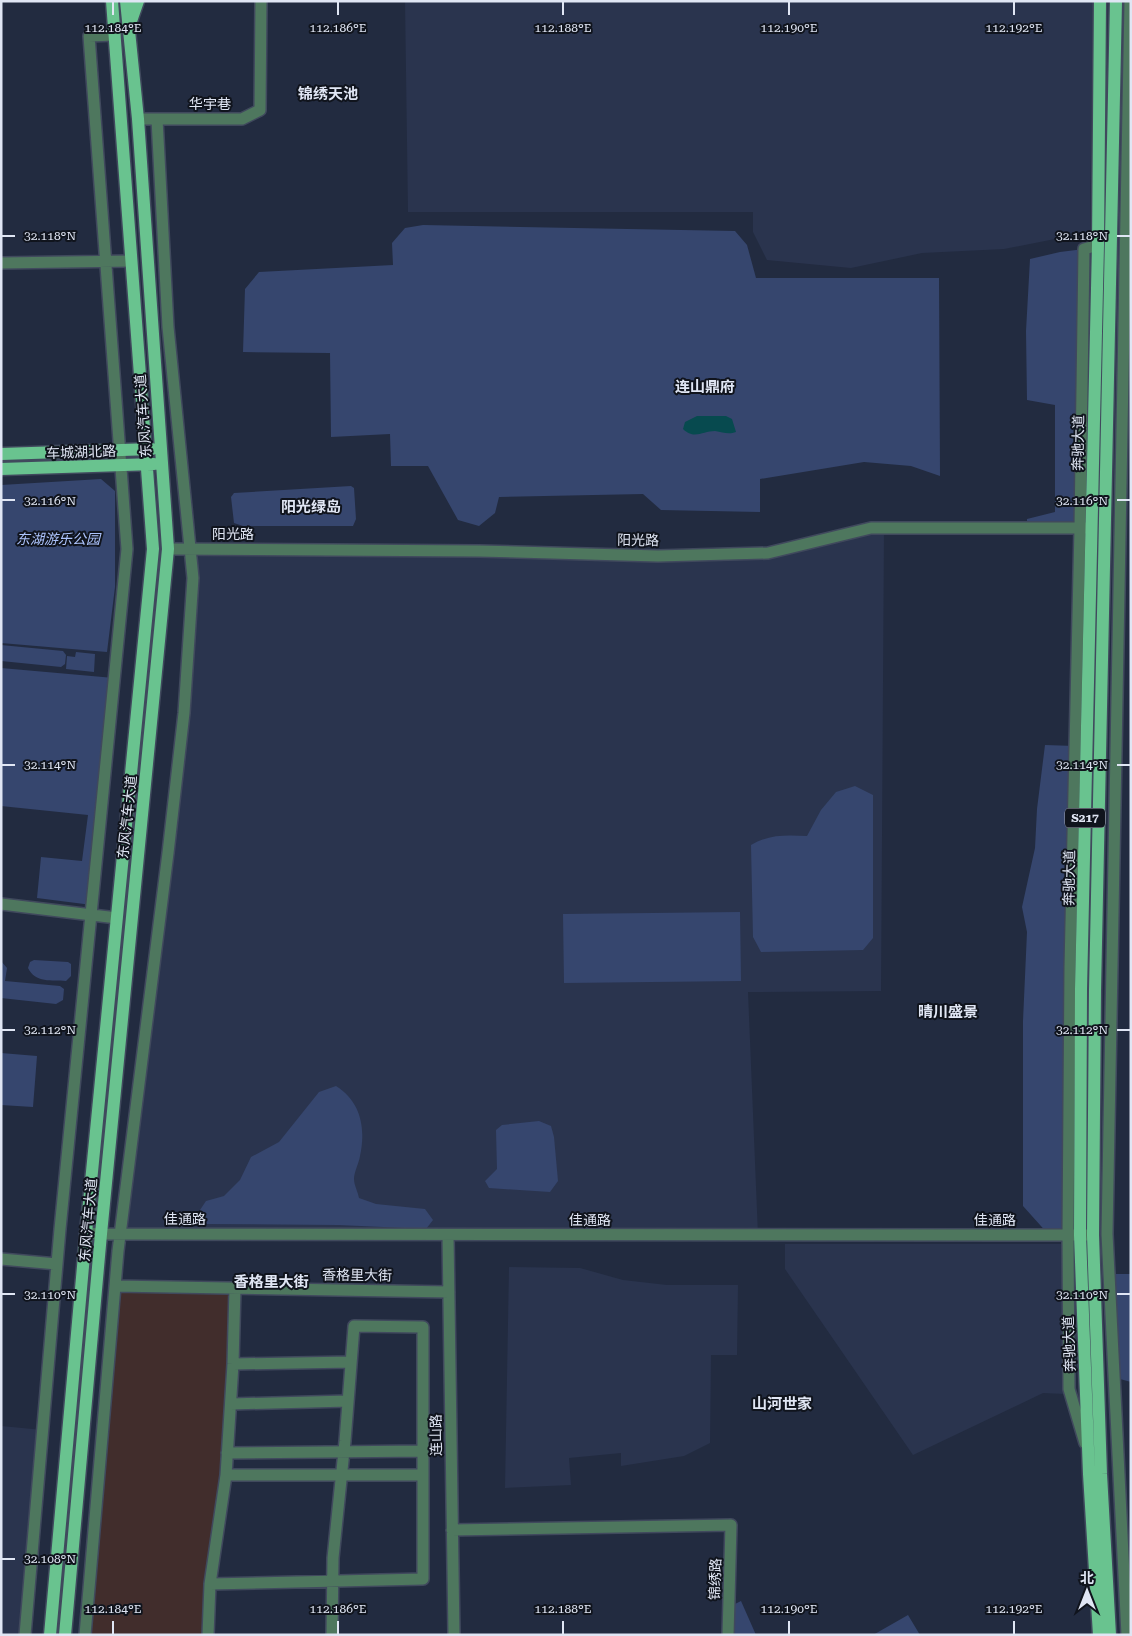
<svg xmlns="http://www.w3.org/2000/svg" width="1132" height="1636" font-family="'Roboto Serif','Noto Sans SC',serif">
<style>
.commercial{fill:#412d2c}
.built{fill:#2a344e}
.green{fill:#36466e}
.water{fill:#074a4f}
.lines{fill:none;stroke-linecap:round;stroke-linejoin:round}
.minor-casing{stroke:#40495d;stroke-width:14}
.major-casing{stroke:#40495d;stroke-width:15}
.minor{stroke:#4e775e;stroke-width:11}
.major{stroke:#69c38f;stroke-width:12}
.ticks{fill:none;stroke:#e0e6f4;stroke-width:2}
.labels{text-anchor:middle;stroke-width:4;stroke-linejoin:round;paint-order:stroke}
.shield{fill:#10141d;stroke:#a2a7b4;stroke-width:1}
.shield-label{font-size:12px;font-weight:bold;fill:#e0e6f4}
.street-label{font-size:14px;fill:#e0e6f4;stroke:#10141d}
.park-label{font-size:14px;font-style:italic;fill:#acc3fc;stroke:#10141d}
.neighbourhood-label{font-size:15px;font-weight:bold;fill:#e0e6f4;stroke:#10141d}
.ticks-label{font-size:12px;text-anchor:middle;fill:#e0e6f4;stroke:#10141d;stroke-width:4;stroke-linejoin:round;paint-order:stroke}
</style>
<rect width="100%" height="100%" fill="#222b40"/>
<path class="commercial" d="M115 1286 235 1288 233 1364 208 1635H85Z"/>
<path class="built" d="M405 1H1093L1090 232 1004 249 922 253 851 268 767 260 753 232V212H408Z
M884 528 881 991 748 992 758 1235 120 1234 184 713 189 549 768 553Z
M785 1244H1062L1065 1394 1043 1393 913 1455 785 1269Z
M509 1267 580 1268 623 1280 667 1285H738L737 1355H711L710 1443 684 1456 621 1466V1453L569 1458 571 1485 505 1488Z
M1 1426 43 1430 25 1635H1Z"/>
<path class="green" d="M423 225 735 231 747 245 756 278H939L940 476 911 466 864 462 760 479V512L661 510 643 494 499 497 495 513 479 526 458 520 428 466H391L390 434 331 437 330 353 243 352 245 289 259 272 393 265 392 243 405 228Z
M1084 249 1080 528 1027 529V519L1055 512V405L1027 400 1026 331 1030 259 1060 252Z
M101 479 115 491V587L107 652 1 643V485Z
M351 486 354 488 356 519 353 526H243L234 523 231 497 234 493Z
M1 645 63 651 66 655 65 664 61 667 1 661Z
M76 652 95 654 94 672 66 669 67 656 75 657Z
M1 668 114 678 92 905 37 898 41 857 82 861 88 815 1 806Z
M1045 745 1075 746 1068 1235H1049L1023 1206V1021L1027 932 1022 907 1035 848 1037 809Z
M855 786 873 795V938L863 950 761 952 753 937 751 845C769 834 787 835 807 836L821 810 836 792Z
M740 912 741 981 564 983 563 914Z
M34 960 68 962 71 964V976L66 981C52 980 35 983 28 968L30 962Z
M1 961 7 968 5 981 60 986 64 989 63 1000 56 1004 1 998Z
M1 1053 37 1056 33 1107 1 1105Z
M336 1086C361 1102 366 1128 360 1156 359 1163 354 1172 354 1179 354 1185 358 1192 359 1198L376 1204 425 1209 433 1220 426 1229 339 1225 207 1224 198 1213 206 1201 224 1196 240 1180 251 1157 279 1142 319 1092Z
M539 1121 551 1126 554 1137 558 1181 550 1192 489 1188 485 1181 497 1169 496 1130 502 1125Z
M1115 1274H1131V1382L1120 1379Z
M741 1601 756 1635H728L729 1607Z
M908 1615 920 1635H873Z"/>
<path class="water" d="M697 416H726L732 419 736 432C728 435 723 432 715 431 703 431 694 440 683 429L685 422Z"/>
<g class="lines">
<defs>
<path id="minor" d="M138 119H242L260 110 261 1
M1 263 131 261
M168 549 479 551 658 556 768 553 871 528H1088
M1 904 117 918
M86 1233 101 1234 1093 1235
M448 1235 454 1635
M1 1259 57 1264
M115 1286 449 1292
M233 1364 351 1362
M231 1404 348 1401
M1085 1443 1069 1389 1068 1235 1070 967 1080 528 1084 249 1098 245
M227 1453 423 1451
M226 1475H423
M452 1530 731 1525 728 1635
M210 1584 423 1579V1327L354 1326 345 1441 333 1558 332 1635
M25 1635 60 1229 127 549 89 36 115 35
M85 1635 118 1251 168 853 184 713 193 578 168 327 157 119
M208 1635 210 1584 226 1475 233 1364 235 1288
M1127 1635 1107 1234 1130 1"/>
<path id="major" d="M130 24 138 1
M1 454 152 449
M1 469 154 464
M50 1635 86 1233 153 549 112 1
M65 1635 101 1234 168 549 138 119 126 1
M1099 1635 1089 1474 1080 1235 1081 989 1098 245 1100 1
M1110 1635 1101 1474 1093 1235 1095 990 1116 1"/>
</defs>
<use href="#minor" class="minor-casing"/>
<use href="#major" class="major-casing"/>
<use href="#minor" class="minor"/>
<use href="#major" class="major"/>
</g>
<path class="ticks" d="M113 2V15M338 2V15M563 2V15M789 2V15M1014 2V15M2 236H15M1117 236H1130M2 500H15M1117 500H1130M2 765H15M1117 765H1130M2 1030H15M1117 1030H1130M2 1294H15M1117 1294H1130M2 1559H15M113 1621V1634M338 1621V1634M563 1621V1634M789 1621V1634M1014 1621V1634"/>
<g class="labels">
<rect class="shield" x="1065" y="808.5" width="40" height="19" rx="4"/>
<g class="shield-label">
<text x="1085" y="822">S217</text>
</g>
<g class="street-label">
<text x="210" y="109">华宇巷</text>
<text transform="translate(143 416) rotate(-94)" y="5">东风汽车大道</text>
<text transform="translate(1078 443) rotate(-89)" y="5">奔驰大道</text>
<text transform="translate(81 452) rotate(-2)" y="5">车城湖北路</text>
<text x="233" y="539">阳光路</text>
<text transform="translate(638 540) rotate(1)" y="5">阳光路</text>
<text transform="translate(127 817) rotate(-84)" y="5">东风汽车大道</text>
<text transform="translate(1069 878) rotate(-89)" y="5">奔驰大道</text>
<text x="185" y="1224">佳通路</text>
<text transform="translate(88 1220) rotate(-85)" y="5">东风汽车大道</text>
<text x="590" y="1225">佳通路</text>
<text x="995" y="1225">佳通路</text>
<text transform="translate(357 1275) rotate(1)" y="5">香格里大街</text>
<text transform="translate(1069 1344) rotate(-92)" y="5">奔驰大道</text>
<text transform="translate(436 1435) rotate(-91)" y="5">连山路</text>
<text transform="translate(715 1579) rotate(-88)" y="5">锦绣路</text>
</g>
<g class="park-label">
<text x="58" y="544">东湖游乐公园</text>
</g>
<g class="neighbourhood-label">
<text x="328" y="99">锦绣天池</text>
<text x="705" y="392">连山鼎府</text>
<text x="311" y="512">阳光绿岛</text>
<text x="948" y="1017">晴川盛景</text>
<text x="271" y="1287">香格里大街</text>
<text x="782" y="1409">山河世家</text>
</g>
</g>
<g class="ticks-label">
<text x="113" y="32">112.184°E</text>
<text x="338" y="32">112.186°E</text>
<text x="563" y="32">112.188°E</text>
<text x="789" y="32">112.190°E</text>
<text x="1014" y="32">112.192°E</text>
<text x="50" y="240">32.118°N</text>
<text x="1082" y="240">32.118°N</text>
<text x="50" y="505">32.116°N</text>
<text x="1082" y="505">32.116°N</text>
<text x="50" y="769">32.114°N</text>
<text x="1082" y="769">32.114°N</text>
<text x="50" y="1034">32.112°N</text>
<text x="1082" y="1034">32.112°N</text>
<text x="50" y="1299">32.110°N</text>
<text x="1082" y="1299">32.110°N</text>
<text x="50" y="1563">32.108°N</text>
<text x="113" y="1613">112.184°E</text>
<text x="338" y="1613">112.186°E</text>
<text x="563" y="1613">112.188°E</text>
<text x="789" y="1613">112.190°E</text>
<text x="1014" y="1613">112.192°E</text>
</g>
<rect width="1132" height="1636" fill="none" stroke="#e0e6f4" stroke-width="5"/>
<g transform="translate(1087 1591)" stroke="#10141d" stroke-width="4" paint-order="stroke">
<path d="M0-4L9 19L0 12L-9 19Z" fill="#e0e6f4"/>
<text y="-8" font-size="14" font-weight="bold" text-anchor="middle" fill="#e0e6f4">北</text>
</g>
</svg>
